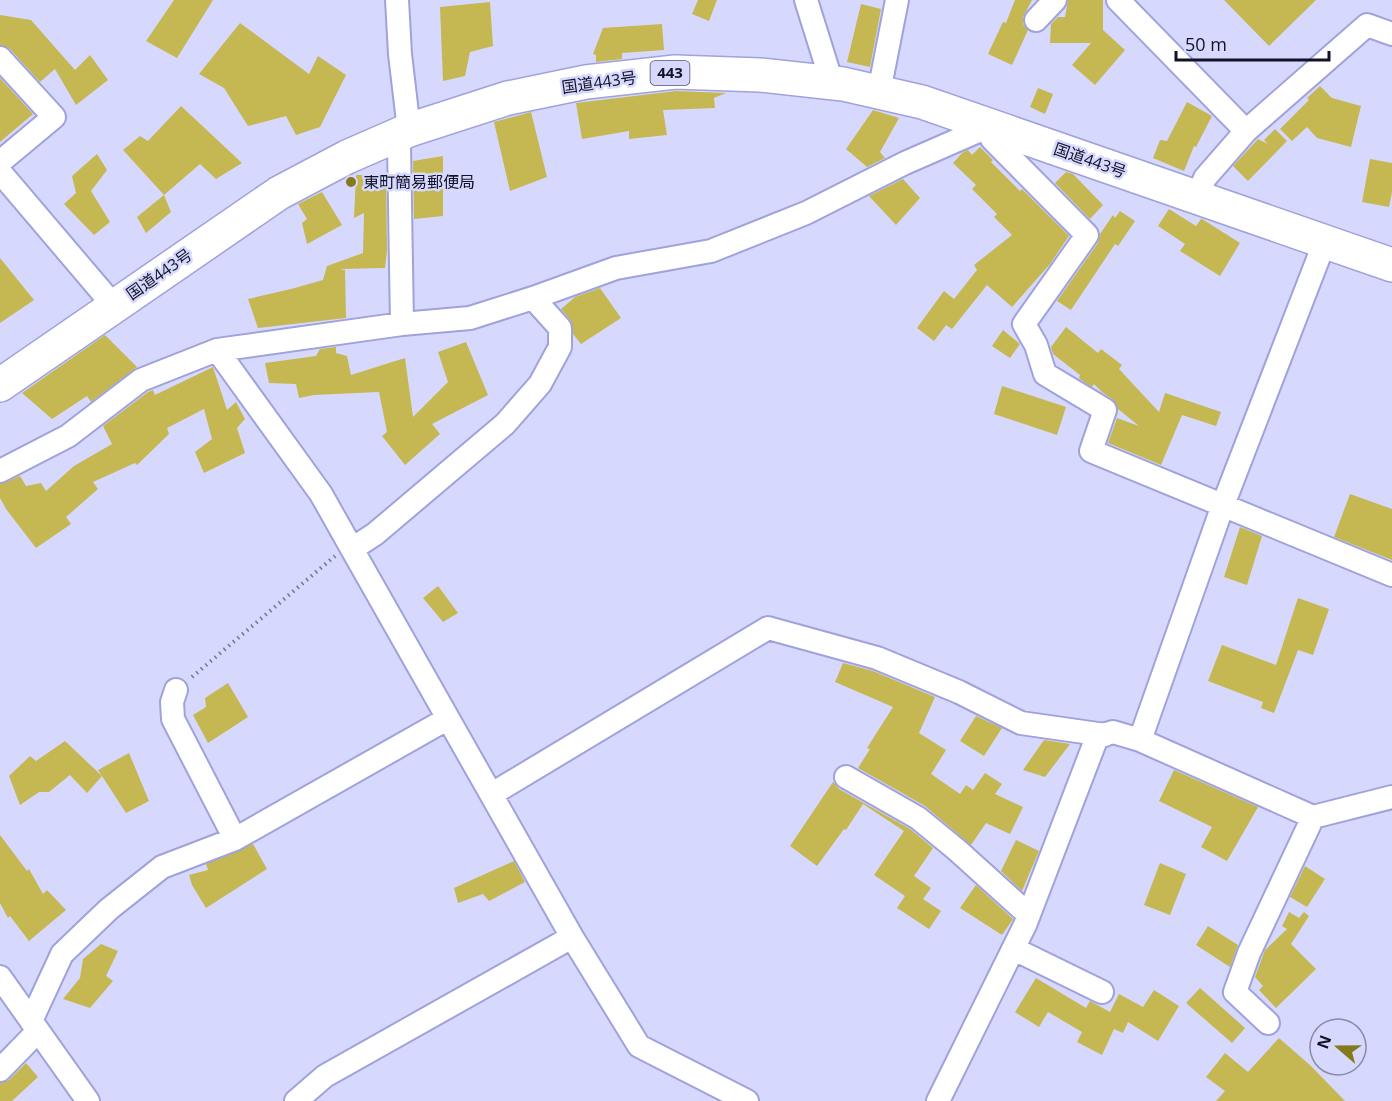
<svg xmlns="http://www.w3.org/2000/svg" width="1392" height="1101" font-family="'Open Sans','Noto Sans JP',sans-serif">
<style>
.building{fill:#c5b752}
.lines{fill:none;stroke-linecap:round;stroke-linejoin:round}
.minor-casing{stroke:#9fa2db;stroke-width:26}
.trunk-casing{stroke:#9fa2db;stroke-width:36}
.path{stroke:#747592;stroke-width:4;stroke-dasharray:1.5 4.5;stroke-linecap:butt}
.minor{stroke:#fff;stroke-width:22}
.trunk{stroke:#fff;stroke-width:33}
.poi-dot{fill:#84791d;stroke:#d6d9fd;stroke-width:2}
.labels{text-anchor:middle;stroke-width:5;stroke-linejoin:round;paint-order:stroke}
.shield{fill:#d6d9fd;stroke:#4e4e68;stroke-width:1.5}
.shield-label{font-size:15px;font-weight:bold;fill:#131328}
.street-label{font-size:16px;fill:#131328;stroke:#d6d9fd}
.poi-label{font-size:16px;fill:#131328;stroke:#d6d9fd;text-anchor:start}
</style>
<rect width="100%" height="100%" fill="#d6d9fd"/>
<path class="building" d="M174 0H213L177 58 146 41Z
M698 0H717L709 21 692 14Z
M1015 0H1032L1023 17V24L1028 30 1012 65 988 54 1003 22 1006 23Z
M1068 0H1103V30L1125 50 1095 85 1072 65 1091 43H1050L1051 24 1058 17H1065Z
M1224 0H1316L1269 46Z
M490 2 493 46 470 52 465 76 443 81 440 7Z
M861 4 881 9 870 67 847 62Z
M0 15 31 20 75 70 90 55 108 80 76 105 55 69 40 82 10 49 0 45Z
M240 23 309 74 318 56 346 75 320 127 296 135 286 116 248 126 224 88 199 74Z
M662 24 664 50 622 53V59L596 62V55L593 54 603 28Z
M0 78 33 114 0 142Z
M1320 86 1332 98 1361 106 1351 147 1317 138 1307 127 1292 141 1280 129 1309 100 1307 98Z
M1038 88 1053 94 1045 114 1030 107Z
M676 91 726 93 714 98 715 108 663 110 667 135 629 139V131L582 139 576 103Z
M1187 102 1212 116 1196 147 1194 146 1184 171 1153 158 1160 140 1167 141Z
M181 106 242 163 216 179 200 164 164 195 123 150 140 136 148 141Z
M873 110 899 118 880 152 885 158 867 167 846 149Z
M531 112 547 177 510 191 494 122Z
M1275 129 1287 141 1248 181 1233 166 1258 139 1268 144 1264 140Z
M980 147 993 160 991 162 1020 191 1022 189 1069 236 1050 264 1012 307 987 285 952 329 946 325 934 341 917 328 933 306 944 291 954 299 977 270 974 265 1012 235 994 217 997 214 972 189 976 185 953 163 962 153 968 150 972 155Z
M97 154 107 170 91 191 110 222 94 235 64 204 76 193 72 176Z
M443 156V216L414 219 413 161Z
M1370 159 1392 163V192L1389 207 1362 202Z
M1066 172 1073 174 1103 205 1090 219 1055 183Z
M356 175H386L387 251 385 268 340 269 345 270 346 318 258 328 248 299 291 289 323 280 327 266 363 253 364 213 354 218Z
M903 179 920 198 896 225 869 196Z
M322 192 342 225 307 244 302 223 307 219 298 204Z
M164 195 171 212 146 233 137 217Z
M1169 209 1196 226 1201 219H1202L1240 243 1220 276 1180 251 1185 244 1158 226Z
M1120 211 1135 221 1118 246 1115 244 1071 310 1057 301 1098 243 1100 234 1113 215 1115 218Z
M0 258 34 300 0 323Z
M600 288 621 318 581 344 573 334 570 320 561 309 575 297Z
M1066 327 1098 353 1101 349 1122 365 1119 369 1159 412 1165 393 1221 412 1216 426 1182 415 1161 465 1108 443 1117 418 1139 426 1118 409 1112 399 1102 392 1094 384 1092 387 1081 380 1079 378 1080 375 1053 354 1051 347Z
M1003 330 1020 344 1010 358 992 346Z
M105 335 137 367 91 402 87 396 52 419 22 393Z
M466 342 488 395 432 424 440 434 405 465 382 436 387 432 379 392 314 395 299 398 296 384 269 383 265 363 316 356 320 349 336 347V353L347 356 351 375 405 358 413 417 448 382 438 352Z
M213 367 227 410 236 402 245 419 237 428 245 453 204 473 195 452 212 439 204 409 167 428 169 434 137 465 135 463 93 482 98 489 66 517 71 524 36 548 6 509 0 498V484L20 476 26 486 41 483 46 491 74 466 112 444 103 426 148 392 153 390 155 395Z
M1002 386 1066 407 1057 435 994 414Z
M1350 494 1392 509V560L1334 537Z
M1240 527 1262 536 1247 585 1224 577Z
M438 586 458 613 443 622 423 598Z
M1298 598 1329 609 1313 655 1298 650 1274 713 1261 708 1263 702 1208 681 1222 645 1276 665Z
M843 663 873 671 935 697 919 733 946 750 931 774 960 794 966 785 973 790 985 773 1002 784 995 794 1023 807 1010 834 986 823 971 845 925 806 858 768 870 749 867 748 893 707 835 682Z
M228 683 248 717 208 743 193 715 206 707 205 698Z
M976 716 1002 728 984 756 960 741Z
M1044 740 1070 744 1045 777 1023 770Z
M65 741 102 776 98 770 129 753 149 801 126 813 102 776 87 793 70 775 49 792H39L20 805 9 776 30 756 36 761Z
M1174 770 1258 807 1227 861 1201 847 1212 827 1159 801Z
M833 782 839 789 910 829 933 848 914 876 931 888 923 899 941 911 929 929 897 908 905 896 874 875 904 831 863 804 846 830 844 829 817 866 790 846Z
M0 835 27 871 29 869 43 894 47 890 66 910 29 941 10 916 8 918 0 903Z
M1016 840 1039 851 1022 891 1001 871Z
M253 844 267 869 206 908 192 885 189 875 208 870 206 864Z
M514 861 525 882 489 901 483 894 458 903 454 888Z
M1160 863 1186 874 1170 915 1144 905Z
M1305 866 1325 879 1307 907 1290 897Z
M976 885 1013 919 1002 935 960 908Z
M1289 912 1299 918 1304 912 1309 916 1291 944 1316 969 1276 1008 1259 990 1263 986 1255 977 1265 950 1287 929 1282 926Z
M1208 926 1238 945 1230 967 1196 945Z
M101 944 118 951 106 976 113 981 90 1008 63 999 80 978 83 959Z
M1036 978 1086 1008 1090 1001 1110 1012 1119 994 1143 1007 1154 990 1179 1006 1158 1041 1128 1022 1123 1033 1114 1029 1102 1055 1077 1042 1082 1032 1048 1012 1039 1027 1015 1012Z
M1200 988 1245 1028 1232 1043 1186 1003Z
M1279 1038 1311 1066 1345 1101H1216L1225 1091 1206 1077 1225 1053 1248 1072Z
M26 1063 38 1077 12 1101H0V1083L9 1080Z"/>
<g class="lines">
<defs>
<path id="minor" d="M397 0 400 54 409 130 399 145 402 324 470 318 533 298 560 328V347L540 384 505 424 375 534 352 549 572 937 639 1046 747 1101
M806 0 832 83
M1118 0 1246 131
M1036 20 1055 0
M0 58 54 117 0 162
M879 92 897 0
M0 172 114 306
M1197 197 1205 178 1246 131 1367 25 1392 34
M533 298 616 268 711 251 806 213 905 163 992 125V139L1087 235 1024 324 1036 345 1045 374 1105 410 1091 451 1392 575
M0 471 68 436 141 380 217 350
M352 549 321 494 217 350 402 324
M176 690 172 702 173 719 235 839
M1140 740 1223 505 1325 241
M846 777 918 818 957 850 1029 915
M492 794 768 628 877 658 959 692 1021 723 1105 735
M1014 949 1102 992
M0 977 88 1101
M31 1021 62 954 109 909 162 867 235 839 447 719
M1268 1023 1235 992 1249 953 1313 817
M0 1070 38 1031
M296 1101 325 1076 572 937
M938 1101 1025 925 1097 737 1113 732 1140 740 1313 817 1392 797"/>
<path id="trunk" d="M0 385 279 193 347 157 409 130 508 98 586 82 675 72 760 75 843 84 922 102 1392 265"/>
</defs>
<use href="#minor" class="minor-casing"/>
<use href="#trunk" class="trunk-casing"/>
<path class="path" d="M192 677 335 556"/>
<use href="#minor" class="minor"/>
<use href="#trunk" class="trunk"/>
</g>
<circle class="poi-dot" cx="351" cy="182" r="6"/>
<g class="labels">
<rect class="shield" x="650.5" y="61" width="39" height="24" rx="4.5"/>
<g class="shield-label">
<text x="670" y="78">443</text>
</g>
<g class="street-label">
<text transform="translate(599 82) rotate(-8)" y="6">国道443号</text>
<text transform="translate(1090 160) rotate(19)" y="6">国道443号</text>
<text transform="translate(159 274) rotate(-35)" y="6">国道443号</text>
</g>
<g class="poi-label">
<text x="363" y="188">東町簡易郵便局</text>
</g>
</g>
<g transform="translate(1338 1047) rotate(290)"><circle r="28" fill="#d6d9fd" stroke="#888aa8" stroke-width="1.5"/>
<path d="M0-4.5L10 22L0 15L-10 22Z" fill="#84791d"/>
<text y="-9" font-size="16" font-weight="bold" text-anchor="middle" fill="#131328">N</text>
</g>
<path d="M1176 51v9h153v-9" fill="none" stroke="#131328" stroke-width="3"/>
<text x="1185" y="51" font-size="18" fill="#131328" stroke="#d6d9fd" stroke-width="4.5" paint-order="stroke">50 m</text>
</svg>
